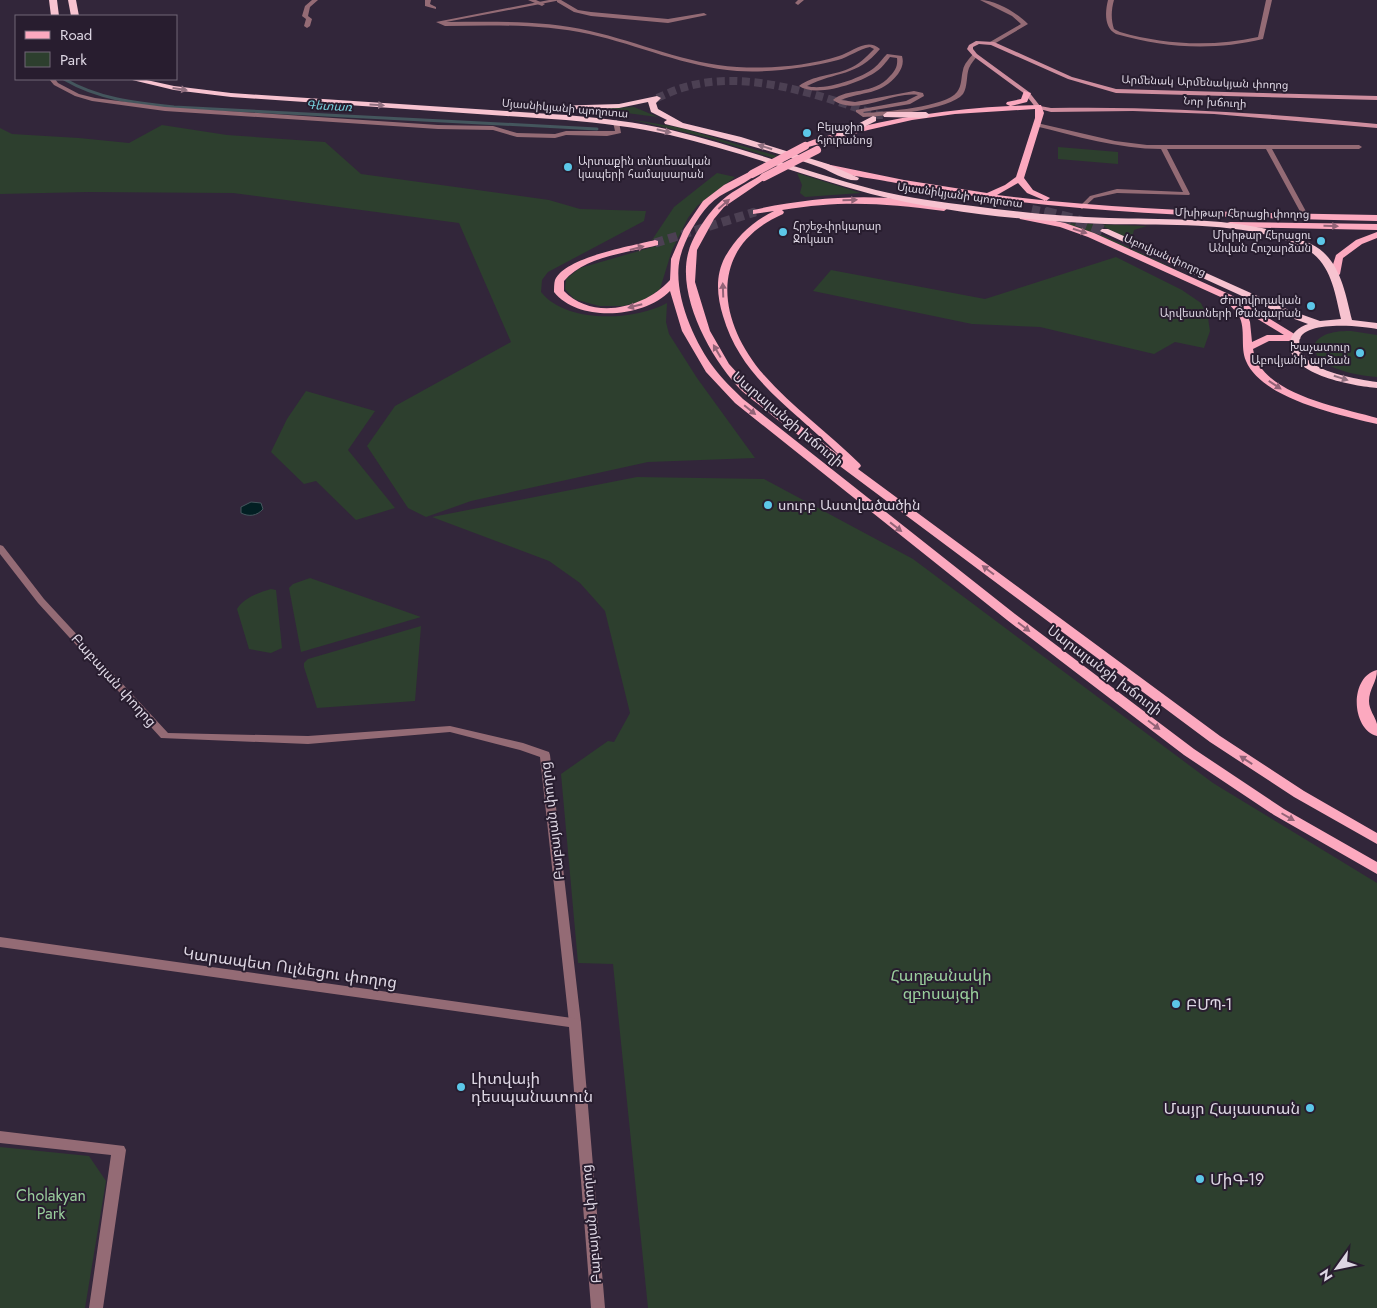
<svg xmlns="http://www.w3.org/2000/svg" width="1377" height="1308" font-family="Jost,'Noto Sans Armenian',sans-serif">
<style>
.green{fill:#2d3f2e}
.water{fill:#021f23;stroke:#44565d}
.lines{fill:none;stroke-linecap:round;stroke-linejoin:round}
.stream{stroke:#44565d;stroke-width:3}
.primary-tunnel-far1{stroke:#4c4053;stroke-width:8;stroke-dasharray:8 4;stroke-linecap:butt}
.primary-tunnel{stroke:#4c4053;stroke-width:9;stroke-dasharray:9 5;stroke-linecap:butt}
.trunk-tunnel-far1{stroke:#4c4053;stroke-width:8;stroke-dasharray:8 4.5;stroke-linecap:butt}
.trunk-tunnel{stroke:#4c4053;stroke-width:11;stroke-dasharray:11 5.5;stroke-linecap:butt}
.minor{fill:#946b75;fill-rule:evenodd}
.tertiary{fill:#946b75;fill-rule:evenodd}
.secondary{fill:#cf8e9f;fill-rule:evenodd}
.primary{fill:#fca9bf;fill-rule:evenodd}
.trunk{fill:#f7c3d0;fill-rule:evenodd}
.primary-bridge{stroke:#fca9bf;stroke-width:8}
.oneway{fill:#907080}
.oneway2{fill:#926377}
.poi-dot{fill:#5cc7e8;stroke:#281d2f;stroke-width:2}
.labels{text-anchor:middle;stroke-width:4;stroke-linejoin:round;paint-order:stroke}
.far-street-label{font-size:11px;fill:#ddd6e3;stroke:#281d2f}
.far-poi-label{font-size:11px;fill:#ddd6e3;stroke:#281d2f;text-anchor:start}
.far-water-label{font-size:12px;font-style:italic;fill:#77d2de;stroke:#281d2f}
.street-label{font-size:14px;fill:#ddd6e3;stroke:#281d2f}
.poi-label{font-size:14px;fill:#ddd6e3;stroke:#281d2f;text-anchor:start}
.near-street-label{font-size:16px;fill:#ddd6e3;stroke:#281d2f}
.near-park-label{font-size:16px;fill:#9acf9d;stroke:#281d2f}
.near-poi-label{font-size:16px;fill:#ddd6e3;stroke:#281d2f;text-anchor:start}
</style>
<rect width="100%" height="100%" fill="#32263a"/>
<path class="green" d="M634 107 658 117 595 109Z
M629 119 682 128 777 156 773 158 709 138Z
M162 125 227 135 325 142 361 174 549 200 580 209 646 211 644 221 548 272 542 280 541 292C566 324 635 321 667 303L666 322 669 334 697 378 755 458 648 462 471 501 426 517 408 508 367 446 395 406 511 342 459 223 233 193 87 192 0 194V128L12 134 79 138 129 143Z
M1058 147 1118 152V164L1058 159Z
M717 173 735 177 697 206 688 218 672 250 660 289 644 301 623 306H599L574 299 565 289 566 279 580 268 663 244 656 239 652 240 674 207Z
M797 173 861 193 805 197 800 193 802 185Z
M1063 223 1147 226 1134 230 1133 234 1135 238 1206 276 1104 227 1094 231 1186 274 1096 234Z
M1116 257 1182 290 1201 303 1208 318 1210 331 1204 348 1175 342 1154 354 1040 327 972 324 813 291 831 270 985 299Z
M1351 331 1377 335V377C1360 376 1309 368 1315 343 1323 332 1338 331 1351 331Z
M306 391 375 411 348 450 395 508 356 520 316 481 304 484 271 452 287 419Z
M637 477 764 479 913 559 1213 783 1377 883V1308H648L613 964 578 963 561 774 608 741 614 742 630 713 605 611 580 583 549 561 432 517Z
M310 578 421 617 301 652 289 588 293 584Z
M271 589 276 590 282 648 271 653 249 649 237 609C243 598 260 592 271 589Z
M421 626 415 701 317 708 304 667V663L308 659Z
M0 1147 89 1156 106 1181 85 1308H0Z"/>
<path class="water" d="M251 502 261 503 263 509C257 516 249 517 241 513V507Z"/>
<g class="lines">
<path class="stream" d="M64 79C98 99 135 103 174 107L597 129"/>
<path class="primary-tunnel-far1" d="M751 213 756 212"/>
<path class="primary-tunnel" d="M655 243 755 212"/>
<path class="trunk-tunnel-far1" d="M657 98C665 95 674 90 682 88 745 68 818 95 878 115H886
M1032 209 1050 213"/>
<path class="trunk-tunnel" d="M1045 212 1076 220 1105 231"/>
<path class="minor" d="M312 0H318L310 7 308 16 312 19 310 26 307 28 304 26 306 19 302 16 305 6Z
M425 0H431L430 4 436 7V9L425 6Z
M528 0H536L545 4 542 6Z
M557 0H561L578 10 591 12 668 19 704 13 707 15 668 23 591 16 574 12 557 2Z
M798 0H804L798 5 795 3Z
M980 0C996 0 1017 13 1028 24L994 44H990V42L1021 24 1012 16Z
M1108 0H1114C1111 10 1111 20 1114 29L1120 32C1165 45 1213 47 1258 37L1266 0H1272L1263 39C1213 51 1165 48 1116 34 1104 28 1105 12 1108 0Z
M49 79H55L58 83 79 94 95 98 165 107 438 125 493 126 517 133 555 134 566 131H615L613 122 616 120 619 122 621 133 607 136 566 135 555 138 517 137 493 130 438 129 165 111 92 101 75 96 54 85Z
M1037 123 1115 141 1147 145H1359L1362 147 1359 149H1272L1309 217 1306 219 1303 217 1266 149H1167L1190 194 1189 195 1117 193 1094 198 1082 209 1079 207 1090 196 1117 189 1183 192 1161 149C1118 149 1076 136 1035 126L1034 125Z
M0 545 3 546 44 599 168 733 308 736 450 726 523 743 549 752 550 755 581 1023 579 1027 575 1028 571 1027 569 1023 540 757 520 750 450 732 308 744 161 738 38 603 0 554Z
M0 1131 124 1146 126 1150 103 1308H89L111 1155 0 1143Z"/>
<path class="tertiary" d="M549 0H561L446 22C494 22 543 20 590 31 639 42 686 64 737 67 770 69 807 66 839 56 852 52 867 37 880 49 857 77 836 71 807 86 824 91 860 79 874 68 879 64 883 58 887 54L902 56C904 63 902 68 898 74 881 96 862 91 841 100L855 102 914 91 923 93 924 96 910 104 863 112 864 113C884 112 946 107 957 92 962 86 961 77 963 70 964 64 969 59 973 54L978 55C975 59 971 63 969 68 966 76 968 86 963 94 950 110 884 116 863 117L856 112V110L906 101 918 95C891 91 858 117 833 100 848 87 873 96 890 76 895 71 898 66 897 58L890 57C886 62 882 68 877 71 861 83 816 98 799 86 813 75 832 76 848 69 859 65 866 57 874 49L870 47C859 49 849 57 838 60 806 68 770 73 737 71 685 67 639 45 589 34 542 24 493 25 445 26L436 22Z
M0 937 579 1019 581 1023 605 1308H591L569 1027 0 947Z"/>
<path class="secondary" d="M976 41 994 42 1072 77 1116 89 1377 96V100L1116 93 1068 79 991 45 979 44 973 47V49L977 54 1029 92 1040 106 1051 108C1160 106 1268 113 1377 124V128L1214 114 1133 111 1051 112 1036 108 1025 94 973 56 967 49 969 45Z"/>
<path class="primary" d="M1024 91 1031 93 1027 102 1011 106 1038 105H1041L1044 113 1024 178 1033 190 1050 198 1046 201 1027 193 1018 183 997 195C1123 211 1250 213 1377 215V221C1214 217 1052 214 891 182 876 179 832 174 822 166L826 164 904 180 987 193 1005 185 1016 177 1035 118V109L955 114 912 120 868 130 805 148 801 146C810 139 826 137 837 133 894 117 950 109 1010 106L1006 104 1007 102 1021 99Z
M749 172 756 174C743 187 722 191 709 205 696 219 684 241 680 258 672 292 694 342 714 368 722 379 733 389 743 399L1015 614 1194 749 1284 809 1377 862V874L1274 815 1184 755 1007 620 735 403 706 372 682 331 670 291C644 318 579 323 554 292 554 289 554 283 555 280 565 257 632 246 655 240L658 241V245C627 253 585 256 564 281V291C593 321 645 308 670 280L671 259 684 229 703 201 724 185Z
M761 175 768 177 724 207 714 219 697 250 695 282 710 331 729 364 750 387 840 456C796 410 742 381 723 316 717 296 715 276 725 257 736 237 753 221 774 211L753 214V210C816 196 884 192 947 206L948 208 944 211C884 203 843 200 782 210L784 212 783 214C707 247 717 321 764 375 793 408 829 433 860 464L861 466 858 469 1220 736 1304 791 1377 833V844L1294 797 1210 742 774 417C764 408 752 400 742 391 711 360 675 294 689 250 693 236 707 215 717 205 728 193 747 184 761 175Z
M1023 214 1065 223 1094 233 1231 295 1301 338 1296 341H1269L1253 349C1260 394 1339 407 1377 418V424C1340 415 1262 399 1246 361 1240 347 1246 329 1239 316 1237 312 1232 308 1229 304L1230 302 1225 299 1088 237 1060 227 1020 219 1019 217ZM1246 312 1284 335H1267L1252 342 1250 322Z
M1230 222 1377 224V230L1227 227V223Z
M1377 232V238L1362 244 1343 258 1340 274 1338 276H1332L1330 274 1336 255 1356 240Z
M1377 670C1377 682 1369 689 1369 701 1369 710 1375 716 1377 724 1377 727 1377 733 1377 736 1351 729 1349 677 1377 670Z"/>
<path class="trunk" d="M49 0H57L59 16H51Z
M68 0H76L79 16H71Z
M128 79H142L174 86 231 93 566 115C601 118 637 122 671 130 741 147 807 172 876 190 908 198 940 202 973 206 1018 212 1063 217 1109 218 1172 220 1252 216 1311 244 1340 258 1345 292 1352 320L1377 323V329C1362 326 1281 317 1303 354 1315 373 1357 379 1377 382V388C1355 386 1286 375 1290 342 1292 332 1299 327 1308 324L1281 314 1100 231 1102 229H1108L1289 310 1320 321 1341 319C1335 293 1331 261 1304 248 1247 220 1167 226 1105 224 1028 221 946 213 871 194 804 176 738 151 670 135 635 127 601 123 566 120L231 97 174 90Z
M657 96 661 98 656 103 658 109 683 123 741 137 828 164 859 178 858 180C847 182 832 172 822 168 771 150 718 137 665 124L664 122 667 120 651 112 648 102 619 108 552 110 548 108 552 106 619 104Z
M887 112H926L930 115 926 118 884 117 883 115Z
M873 116 876 117V121L844 137 837 135Z"/>
<path class="primary-bridge" d="M752 174 805 146
M764 177 817 150"/>
</g>
<defs><path id="oneway-solid" d="M-6-.8H1V-3.2L6.5 0L1 3.2V.8H-6Z" transform="scale(1.25)"/></defs>
<g class="oneway">
<use href="#oneway-solid" transform="translate(180 89) rotate(8)"/>
<use href="#oneway-solid" transform="translate(377 105) rotate(4)"/>
<use href="#oneway-solid" transform="translate(664 131) rotate(13)"/>
<use href="#oneway-solid" transform="translate(765 147) rotate(-163)"/>
<use href="#oneway-solid" transform="translate(1341 378) rotate(17)"/>
</g>
<g class="oneway2">
<use href="#oneway-solid" transform="translate(850 200) rotate(-1)"/>
<use href="#oneway-solid" transform="translate(724 204) rotate(-41)"/>
<use href="#oneway-solid" transform="translate(1331 226) rotate(1)"/>
<use href="#oneway-solid" transform="translate(1080 231) rotate(18)"/>
<use href="#oneway-solid" transform="translate(637 248) rotate(-15)"/>
<use href="#oneway-solid" transform="translate(723 290) rotate(-92)"/>
<use href="#oneway-solid" transform="translate(635 306) rotate(166)"/>
<use href="#oneway-solid" transform="translate(717 351) rotate(-120)"/>
<use href="#oneway-solid" transform="translate(1275 385) rotate(33)"/>
<use href="#oneway-solid" transform="translate(750 410) rotate(39)"/>
<use href="#oneway-solid" transform="translate(896 527) rotate(38)"/>
<use href="#oneway-solid" transform="translate(988 570) rotate(-143)"/>
<use href="#oneway-solid" transform="translate(1024 627) rotate(37)"/>
<use href="#oneway-solid" transform="translate(1154 725) rotate(37)"/>
<use href="#oneway-solid" transform="translate(1246 760) rotate(-147)"/>
<use href="#oneway-solid" transform="translate(1288 817) rotate(30)"/>
</g>
<g class="poi-dot">
<circle cx="807" cy="133" r="5"/>
<circle cx="568" cy="167" r="5"/>
<circle cx="783" cy="232" r="5"/>
<circle cx="1321" cy="241" r="5"/>
<circle cx="1311" cy="306" r="5"/>
<circle cx="1360" cy="353" r="5"/>
<circle cx="768" cy="505" r="5"/>
<circle cx="1176" cy="1004" r="5"/>
<circle cx="461" cy="1087" r="5"/>
<circle cx="1310" cy="1108" r="5"/>
<circle cx="1200" cy="1179" r="5"/>
</g>
<g class="labels">
<g class="far-street-label">
<text transform="translate(1205 82) rotate(2)" y="4">Արմենակ Արմենակյան փողոց</text>
<text transform="translate(1215 102) rotate(3)" y="4">Նոր խճուղի</text>
<text transform="translate(565 108) rotate(5)" y="4">Մյասնիկյանի պողոտա</text>
<text transform="translate(960 195) rotate(8)" y="4">Մյասնիկյանի պողոտա</text>
<text transform="translate(1242 213) rotate(1)" y="4">Մխիթար Հերացի փողոց</text>
<text transform="translate(1165 255) rotate(24)" y="4">Աբովյան փողոց</text>
</g>
<g class="far-poi-label">
<text x="817" y="131">Բելաջիո<tspan x="817" dy="13">հյուրանոց</tspan></text>
<text x="578" y="165">Արտաքին տնտեսական<tspan x="578" dy="13">կապերի համալսարան</tspan></text>
<text x="793" y="230">Հրշեջ-փրկարար<tspan x="793" dy="13">Ջոկատ</tspan></text>
<text x="1311" y="239" text-anchor="end">Մխիթար Հերացու<tspan x="1311" dy="13">Անվան Հուշարձան</tspan></text>
<text x="1301" y="304" text-anchor="end">Ժողովրդական<tspan x="1301" dy="13">Արվեստների Թանգարան</tspan></text>
<text x="1350" y="351" text-anchor="end">Խաչատուր<tspan x="1350" dy="13">Աբովյանի արձան</tspan></text>
</g>
<g class="far-water-label">
<text transform="translate(329 106) rotate(3)" y="4">Գետառ</text>
</g>
<g class="street-label">
<text transform="translate(788 419) rotate(40)" y="5">Սարալանջի խճուղի</text>
<text transform="translate(1105 670) rotate(37)" y="5">Սարալանջի խճուղի</text>
<text transform="translate(114 680) rotate(48)" y="5">Բաբայան փողոց</text>
<text transform="translate(552 821) rotate(-97)" y="5">Բաբայան փողոց</text>
<text transform="translate(591 1224) rotate(-95)" y="5">Բաբայան փողոց</text>
</g>
<g class="poi-label">
<text x="778" y="510">սուրբ Աստվածածին</text>
</g>
<g class="near-street-label">
<text transform="translate(290 967) rotate(8)" y="6">Կարապետ Ուլնեցու փողոց</text>
</g>
<g class="near-park-label">
<text x="941" y="981">Հաղթանակի<tspan x="941" dy="18">զբոսայգի</tspan></text>
<text x="51" y="1201">Cholakyan<tspan x="51" dy="18">Park</tspan></text>
</g>
<g class="near-poi-label">
<text x="1186" y="1010">ԲՄՊ-1</text>
<text x="471" y="1084">Լիտվայի<tspan x="471" dy="18">դեսպանատուն</tspan></text>
<text x="1300" y="1114" text-anchor="end">Մայր Հայաստան</text>
<text x="1210" y="1185">ՄիԳ-19</text>
</g>
</g>
<rect x="15" y="15" width="162" height="65" fill="#281d2f" stroke="#706777"/>
<rect x="25" y="31" width="25" height="8" fill="#fca9bf" stroke="#706777"/>
<text x="60" y="40" font-size="15" fill="#ddd6e3">Road</text>
<rect x="25" y="52" width="25" height="15" fill="#2d3f2e" stroke="#706777"/>
<text x="60" y="65" font-size="15" fill="#ddd6e3">Park</text>
<g transform="translate(1337 1268) rotate(237)" stroke="#281d2f" stroke-width="4" paint-order="stroke">
<path d="M0-4L9 19L0 12L-9 19Z" fill="#ddd6e3"/>
<text y="-8" font-size="14" font-weight="bold" text-anchor="middle" fill="#ddd6e3">N</text>
</g>
</svg>
